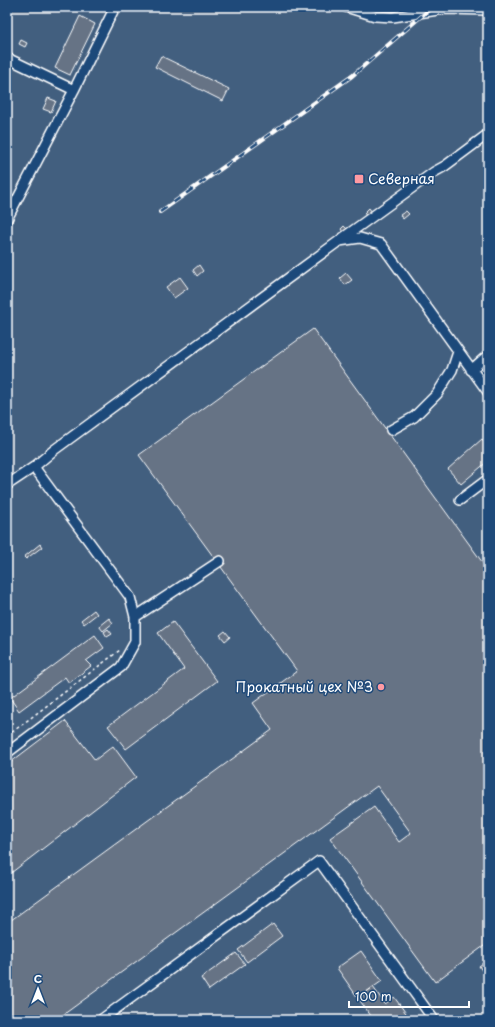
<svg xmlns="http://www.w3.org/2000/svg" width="495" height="1027" font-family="'Playpen Sans',sans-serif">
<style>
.built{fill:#435f7f}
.building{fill:#667385;stroke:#fff}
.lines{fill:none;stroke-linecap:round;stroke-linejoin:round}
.minor-casing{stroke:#fff;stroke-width:12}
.path{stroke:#fff;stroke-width:1.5;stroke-dasharray:3 3;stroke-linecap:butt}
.minor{stroke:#1f4a7a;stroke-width:9}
.rail-casing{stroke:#fff;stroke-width:4}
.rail{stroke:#1f4a7a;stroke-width:2.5;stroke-dasharray:8;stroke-linecap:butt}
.poi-dot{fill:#ff9aa2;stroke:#1f4a7a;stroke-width:1.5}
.labels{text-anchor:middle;stroke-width:3;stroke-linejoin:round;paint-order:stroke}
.poi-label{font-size:14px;fill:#fff;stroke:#1f4a7a;text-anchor:start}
</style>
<rect width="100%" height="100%" fill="#34567d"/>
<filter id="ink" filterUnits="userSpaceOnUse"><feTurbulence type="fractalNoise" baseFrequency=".025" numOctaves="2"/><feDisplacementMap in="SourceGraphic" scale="8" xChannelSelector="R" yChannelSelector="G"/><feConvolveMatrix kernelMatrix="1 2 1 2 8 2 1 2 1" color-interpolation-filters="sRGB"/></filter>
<g filter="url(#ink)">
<path class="built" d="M7 7H488V1020H7Z"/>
<path class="building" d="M80 16 95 24 70 75 55 68Z
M21 40 27 43 25 47 19 44Z
M161 56 229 89 223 101 155 67Z
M48 98 56 101 51 112 43 109Z
M369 208 372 212 367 217 364 213Z
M406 211 409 214 403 219 400 215Z
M344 226 347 229 343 232 341 229Z
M199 265 203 271 197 276 193 270Z
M346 273 352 280 345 285 340 278Z
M180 277 188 288 174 298 166 287Z
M313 329 488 570V943L435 982 330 838 374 807 399 842 411 833 377 786 56 1020H7V923L272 730 253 703 297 671 139 455Z
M482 439 488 446V461L461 484 448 469Z
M40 544 42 547 26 559 24 557Z
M94 610 97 614 84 624 81 620Z
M109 618 113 623 103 631 99 626Z
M173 622 217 681 126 749 108 726 184 669 158 633Z
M108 629 112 634 107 637 104 632Z
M225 631 230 637 225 641 220 635Z
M95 635 104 648 86 661 91 666 69 683 65 677 19 711 10 698Z
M65 721 95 760 113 746 136 777 7 876V765Z
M273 924 282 936 247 962 238 950Z
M361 951 382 981 358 998 337 968Z
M236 953 245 964 209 990 201 978Z
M487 960 488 972 485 975 479 966Z
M373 987 385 1004 394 997 411 1020H374L358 998Z"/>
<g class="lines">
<defs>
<path id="minor" d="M346 7 375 16 393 17 444 9 488 10
M7 58 74 90 7 219
M74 90 115 7
M340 240 434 172 445 166 488 134
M471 370 488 355
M391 430 414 417 437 394 452 370 458 352
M7 485 34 467 54 450 339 241 360 238 381 244 488 392
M460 500 488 479
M135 617 220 561
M7 753 121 667 135 642V617L130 597 34 467
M102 1019 319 861 434 1020"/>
</defs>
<use href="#minor" class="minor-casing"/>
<path class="path" d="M7 736 120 650"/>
<use href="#minor" class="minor"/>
<defs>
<path id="rail" d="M160 212 352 76 432 7"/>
</defs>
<use href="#rail" class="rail-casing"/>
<use href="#rail" class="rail"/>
</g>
</g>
<g class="poi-dot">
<rect x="354" y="174" width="10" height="10" rx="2"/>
<circle cx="381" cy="687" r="4"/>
</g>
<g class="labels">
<g class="poi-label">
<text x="368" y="184">Северная</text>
<text x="373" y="692" text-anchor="end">Прокатный цех №3</text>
</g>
</g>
<rect width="495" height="1027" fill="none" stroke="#1f4a7a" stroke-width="24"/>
<rect x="12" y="12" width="471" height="1003" fill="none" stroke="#fff" stroke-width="1.5" filter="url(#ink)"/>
<g transform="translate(38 989)" stroke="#1f4a7a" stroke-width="3" paint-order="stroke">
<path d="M0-3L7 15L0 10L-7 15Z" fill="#ffffff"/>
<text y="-6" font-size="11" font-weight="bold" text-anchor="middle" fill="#ffffff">С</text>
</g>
<path d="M349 1001v6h120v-6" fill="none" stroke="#ffffff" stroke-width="2"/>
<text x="355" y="1001" font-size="12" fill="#ffffff" stroke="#1f4a7a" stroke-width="3" paint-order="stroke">100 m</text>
</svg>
